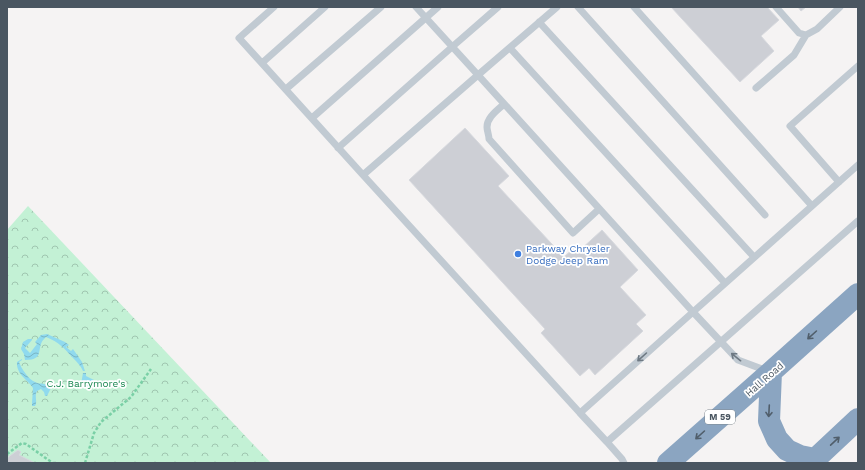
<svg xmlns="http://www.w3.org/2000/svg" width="865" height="470" font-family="'Work Sans',sans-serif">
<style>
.forest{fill:url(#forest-crowns)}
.water{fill:url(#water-waves)}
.building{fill:#cdcfd5;stroke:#d7d9de}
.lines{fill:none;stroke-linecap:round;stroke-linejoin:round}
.path{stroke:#7ad0a6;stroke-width:2.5;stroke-dasharray:3 2;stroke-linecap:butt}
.lane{stroke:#c1cad2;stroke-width:7}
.highway{stroke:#8ba5c1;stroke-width:22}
.oneway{stroke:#505e6b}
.oneway2{stroke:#6e7983}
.shop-dot{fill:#3f7fe0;stroke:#fff;stroke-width:1.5}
.labels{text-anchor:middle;stroke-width:3.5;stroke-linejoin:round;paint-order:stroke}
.shield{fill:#fff;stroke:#808990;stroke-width:1}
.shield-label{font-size:9px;font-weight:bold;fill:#4a5661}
.shop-label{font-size:10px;fill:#366cbe;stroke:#fff;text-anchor:start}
.street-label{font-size:10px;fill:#4a5661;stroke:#fff}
.park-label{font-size:10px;fill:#17864f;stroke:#fff}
</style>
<defs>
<pattern id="forest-crowns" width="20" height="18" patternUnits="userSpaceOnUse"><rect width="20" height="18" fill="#c3f1d5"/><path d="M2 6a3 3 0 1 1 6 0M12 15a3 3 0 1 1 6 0" fill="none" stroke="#a0c6b0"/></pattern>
<pattern id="water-waves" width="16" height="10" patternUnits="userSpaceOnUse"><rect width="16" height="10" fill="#90daee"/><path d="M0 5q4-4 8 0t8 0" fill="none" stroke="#78b4c4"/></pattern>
</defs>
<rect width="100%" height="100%" fill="#f5f3f3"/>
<path class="forest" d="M28 206 271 463H7V230Z"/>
<path class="water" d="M47 334 65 342 69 345 66 347 71 351 73 349 82 362 85 371H83C81 366 77 362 73 358 64 348 59 342 46 337 34 347 47 360 25 360L24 354 21 349 23 342 28 339H32V340L25 348 30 353 37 344 35 342 41 335Z
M22 359V360L19 362C21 368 29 380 35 382 38 384 41 383 44 384 46 384 48 386 50 386L51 388 47 396H45L44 392 41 389 37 391C34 396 38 402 35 406H32V403L33 388C27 379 16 374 17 362Z
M83 373H86V376L94 380V383C88 387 86 390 81 384Z"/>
<path class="building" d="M671 7H767L779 20 761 36 774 51 740 82Z
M798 7H806L801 11Z
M465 128 509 176 498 186 564 257 576 246 579 251 602 230 638 270 620 287 646 315 636 324 643 331 595 375 589 368 580 376 541 333 545 329 409 180Z
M18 450 21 452 19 455 35 463H7V458Z"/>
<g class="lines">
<path class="path" d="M7 454 22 443 26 444 47 459 53 463
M85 463 94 433 101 422 131 397 151 369"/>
<path class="lane" d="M274 7 239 38 363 175
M416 7 478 75 363 175 580 413
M557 7 478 75 693 312 858 165
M578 7 765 215
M634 7 812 206
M776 7 799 33 806 35 817 29 840 7
M539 22 754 257
M510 48 725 283
M262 63 325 7
M756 88 794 55 806 35
M286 89 381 7
M504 104C498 110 487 117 487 127 487 131 489 135 489 139L573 233 599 209
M312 118 438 7
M338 148 452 47 498 7
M839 182 790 126 858 66
M607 442 858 221
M624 463 622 459 607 442 580 413 693 312 738 360 767 371"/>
<path class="highway" d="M771 372 769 421 777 439 787 450 800 456 815 459
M668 463 771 372 858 294
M811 463 858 419"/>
</g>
<defs><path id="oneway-shaft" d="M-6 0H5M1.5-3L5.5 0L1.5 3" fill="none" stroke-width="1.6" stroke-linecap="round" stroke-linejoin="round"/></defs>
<g class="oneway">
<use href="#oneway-shaft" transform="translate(812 335) rotate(138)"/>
<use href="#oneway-shaft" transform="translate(769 411) rotate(93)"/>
<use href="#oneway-shaft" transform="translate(700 435) rotate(138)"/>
<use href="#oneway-shaft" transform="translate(835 441) rotate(-43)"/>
</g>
<g class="oneway2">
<use href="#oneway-shaft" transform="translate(642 357) rotate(138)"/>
<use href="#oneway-shaft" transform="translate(736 357) rotate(-141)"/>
</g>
<circle class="shop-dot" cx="518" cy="254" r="4"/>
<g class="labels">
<rect class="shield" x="705" y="410" width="30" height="14" rx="3"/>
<g class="shield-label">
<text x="720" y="420">M 59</text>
</g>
<g class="shop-label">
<text x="526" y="252">Parkway Chrysler<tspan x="526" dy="12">Dodge Jeep Ram</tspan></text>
</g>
<g class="street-label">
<text transform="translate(764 379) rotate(-41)" y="4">Hall Road</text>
</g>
<g class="park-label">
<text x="86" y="387">C.J. Barrymore's</text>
</g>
</g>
<rect width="865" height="470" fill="none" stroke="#4a5661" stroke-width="16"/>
</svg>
